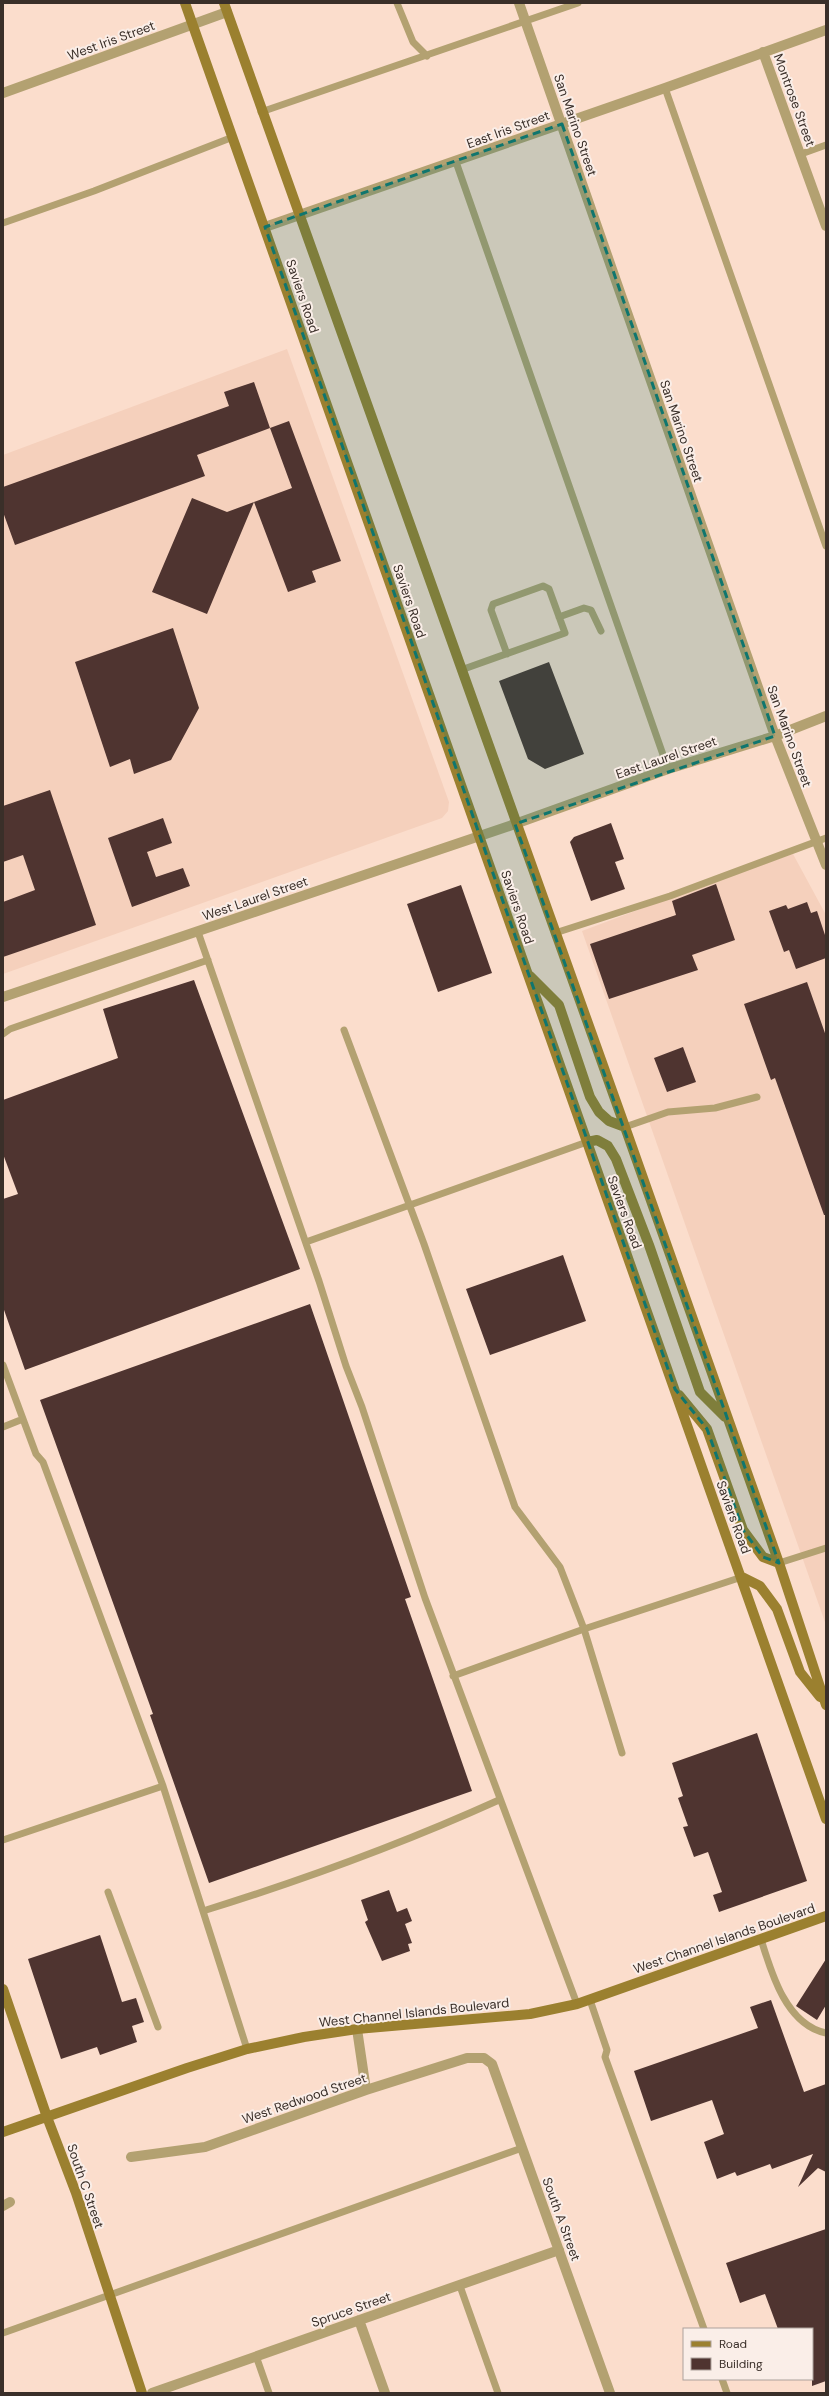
<svg xmlns="http://www.w3.org/2000/svg" width="829" height="2396" font-family="'DM Sans',sans-serif">
<style>
.built{fill:#f5d0bc}
.building{fill:#4f3430}
.lines{fill:none;stroke-linecap:round;stroke-linejoin:round}
.lane{stroke:#b3a171;stroke-width:7}
.street{stroke:#b3a171;stroke-width:10}
.secondary{stroke:#9b802f;stroke-width:10}
.marked{fill:#0f766e;fill-opacity:0.2;stroke:#0f766e;stroke-width:3;stroke-dasharray:8 5;stroke-linejoin:round}
.labels{text-anchor:middle;stroke-width:4;stroke-linejoin:round;paint-order:stroke}
.street-label{font-size:13px;fill:#3a2f29;stroke:#faeee8}
</style>
<rect width="100%" height="100%" fill="#fbddcc"/>
<path class="built" d="M287 349 449 802 448 811 442 818 3 974V455Z
M793 854 826 915V1625L582 931 715 881Z"/>
<path class="building" d="M254 382 270 428 197 455 205 476 15 545 3 512V487L229 406 224 392Z
M289 421 341 561 312 571 316 582 288 592 254 502 207 614 152 592 192 498 227 512 292 488 270 428Z
M173 628 199 708 171 760 134 774 130 759 110 767 75 662Z
M549 662 584 754 545 769 528 759 499 681Z
M50 790 96 925 3 957V902L35 890 23 855 3 862V806Z
M163 818 172 843 147 852 156 877 183 868 190 886 132 907 108 838Z
M611 823 624 859 615 862 625 889 591 901 570 842 574 837Z
M716 884 735 940 692 955 698 970 609 999 590 944 676 915 672 901Z
M461 885 492 973 438 992 407 904Z
M807 902 811 913 817 911 826 938V958L796 969 789 950 784 952 769 911 786 905 788 909Z
M194 980 300 1269 25 1370 3 1307V1199L18 1194 3 1154V1100L118 1058 103 1009Z
M807 982 826 1036V1215H824L775 1078 771 1080 744 1004Z
M683 1047 696 1082 667 1092 654 1058Z
M563 1255 586 1321 490 1355 466 1289Z
M310 1304 411 1597 405 1599 472 1791 209 1883 150 1715 153 1714 40 1400Z
M757 1733 807 1881 719 1912 713 1895 722 1892 708 1852 694 1857 683 1827 688 1826 678 1798 683 1796 672 1763Z
M389 1890 397 1912 407 1908 412 1921 405 1924 412 1943 408 1944 410 1951 382 1961 365 1922 368 1920 361 1900Z
M100 1935 122 2002 136 1998 144 2022 132 2026 137 2042 100 2055 97 2047 61 2059 28 1959Z
M826 1959V2005L817 2020 796 2006Z
M771 2000 804 2092 826 2084V2172L818 2168 798 2187 813 2154 772 2169 770 2164 737 2176 735 2172 717 2179 704 2142 724 2134 712 2100 651 2121 634 2071 758 2028 750 2007Z
M826 2229V2381L812 2386V2329H778L765 2294 740 2303 726 2263Z"/>
<g class="lines">
<path class="lane" d="M397 3 413 42 427 56
M665 88 826 546
M261 112 578 3
M801 154 826 145
M456 162 668 769
M3 223 94 191 233 137
M559 617 584 608 591 610 601 631
M461 670 565 633 549 589 543 586 493 604 491 610 507 654
M198 932 319 1281 346 1366 362 1407 425 1598 577 2004
M555 933 670 896 826 838
M344 1030 424 1244 515 1507 560 1567 584 1629 622 1753
M3 1034 10 1029 208 960
M625 1127 668 1112 715 1108 757 1097
M306 1242 587 1142
M3 1365 23 1419
M3 1427 23 1419 36 1454 43 1462 163 1786 3 1840
M779 1563 826 1548
M453 1676 584 1629 742 1577
M163 1786 247 2049
M108 1892 158 2027
M203 1911C303 1880 404 1843 499 1800
M761 1939C771 1972 786 2025 826 2033
M590 2000 607 2050 605 2057 704 2329
M460 2286 498 2393
M3 2333 522 2148
M256 2356 269 2393
M722 2379 727 2393"/>
<path class="street" d="M519 3 775 736 826 865
M763 52 826 226
M3 93 227 12
M265 227 665 88 826 30
M3 997 515 824 668 769 775 736 826 716
M357 2029 366 2090
M131 2157 205 2147 366 2090 467 2058H484L492 2064 610 2393
M3 2206 10 2202
M359 2320 385 2393
M152 2393 559 2250"/>
<path class="secondary" d="M185 3 826 1819
M224 3 625 1127 779 1563 826 1705
M530 976 559 1005 590 1097 599 1112 609 1121 625 1127
M587 1142 597 1140 608 1146 616 1159 649 1245 700 1392 725 1417
M679 1395 707 1429 743 1530 763 1557 779 1563
M742 1577 760 1586 777 1609 800 1672 820 1697
M3 1989 47 2117 76 2193 142 2393
M3 2132 187 2068 247 2049 304 2037 357 2029 530 2014 577 2004 826 1916"/>
</g>
<path class="marked" d="M562 124 775 736 515 824 779 1563 763 1557 743 1530 707 1429 675 1389 265 227Z"/>
<g class="labels">
<g class="street-label">
<text transform="translate(111 40) rotate(-20)" y="5">West Iris Street</text>
<text transform="translate(795 100) rotate(70)" y="5">Montrose Street</text>
<text transform="translate(576 125) rotate(71)" y="5">San Marino Street</text>
<text transform="translate(508 129) rotate(-20)" y="5">East Iris Street</text>
<text transform="translate(303 296) rotate(71)" y="5">Saviers Road</text>
<text transform="translate(682 431) rotate(71)" y="5">San Marino Street</text>
<text transform="translate(410 601) rotate(71)" y="5">Saviers Road</text>
<text transform="translate(790 736) rotate(70)" y="5">San Marino Street</text>
<text transform="translate(666 757) rotate(-19)" y="5">East Laurel Street</text>
<text transform="translate(255 898) rotate(-19)" y="5">West Laurel Street</text>
<text transform="translate(518 907) rotate(71)" y="5">Saviers Road</text>
<text transform="translate(625 1212) rotate(70)" y="5">Saviers Road</text>
<text transform="translate(734 1517) rotate(70)" y="5">Saviers Road</text>
<text transform="translate(724 1938) rotate(-19)" y="5">West Channel Islands Boulevard</text>
<text transform="translate(414 2012) rotate(-6)" y="5">West Channel Islands Boulevard</text>
<text transform="translate(304 2098) rotate(-19)" y="5">West Redwood Street</text>
<text transform="translate(86 2186) rotate(71)" y="5">South C Street</text>
<text transform="translate(562 2219) rotate(70)" y="5">South A Street</text>
<text transform="translate(351 2309) rotate(-19)" y="5">Spruce Street</text>
</g>
</g>
<rect width="829" height="2396" fill="none" stroke="#3a2f29" stroke-width="8"/>
<rect x="683" y="2328" width="130" height="52" fill="#faeee8" stroke="#ada29c"/>
<rect x="691" y="2341" width="20" height="6" fill="#9b802f" stroke="#ada29c"/>
<text x="719" y="2348" font-size="12" fill="#3a2f29">Road</text>
<rect x="691" y="2358" width="20" height="12" fill="#4f3430" stroke="#ada29c"/>
<text x="719" y="2368" font-size="12" fill="#3a2f29">Building</text>
</svg>
